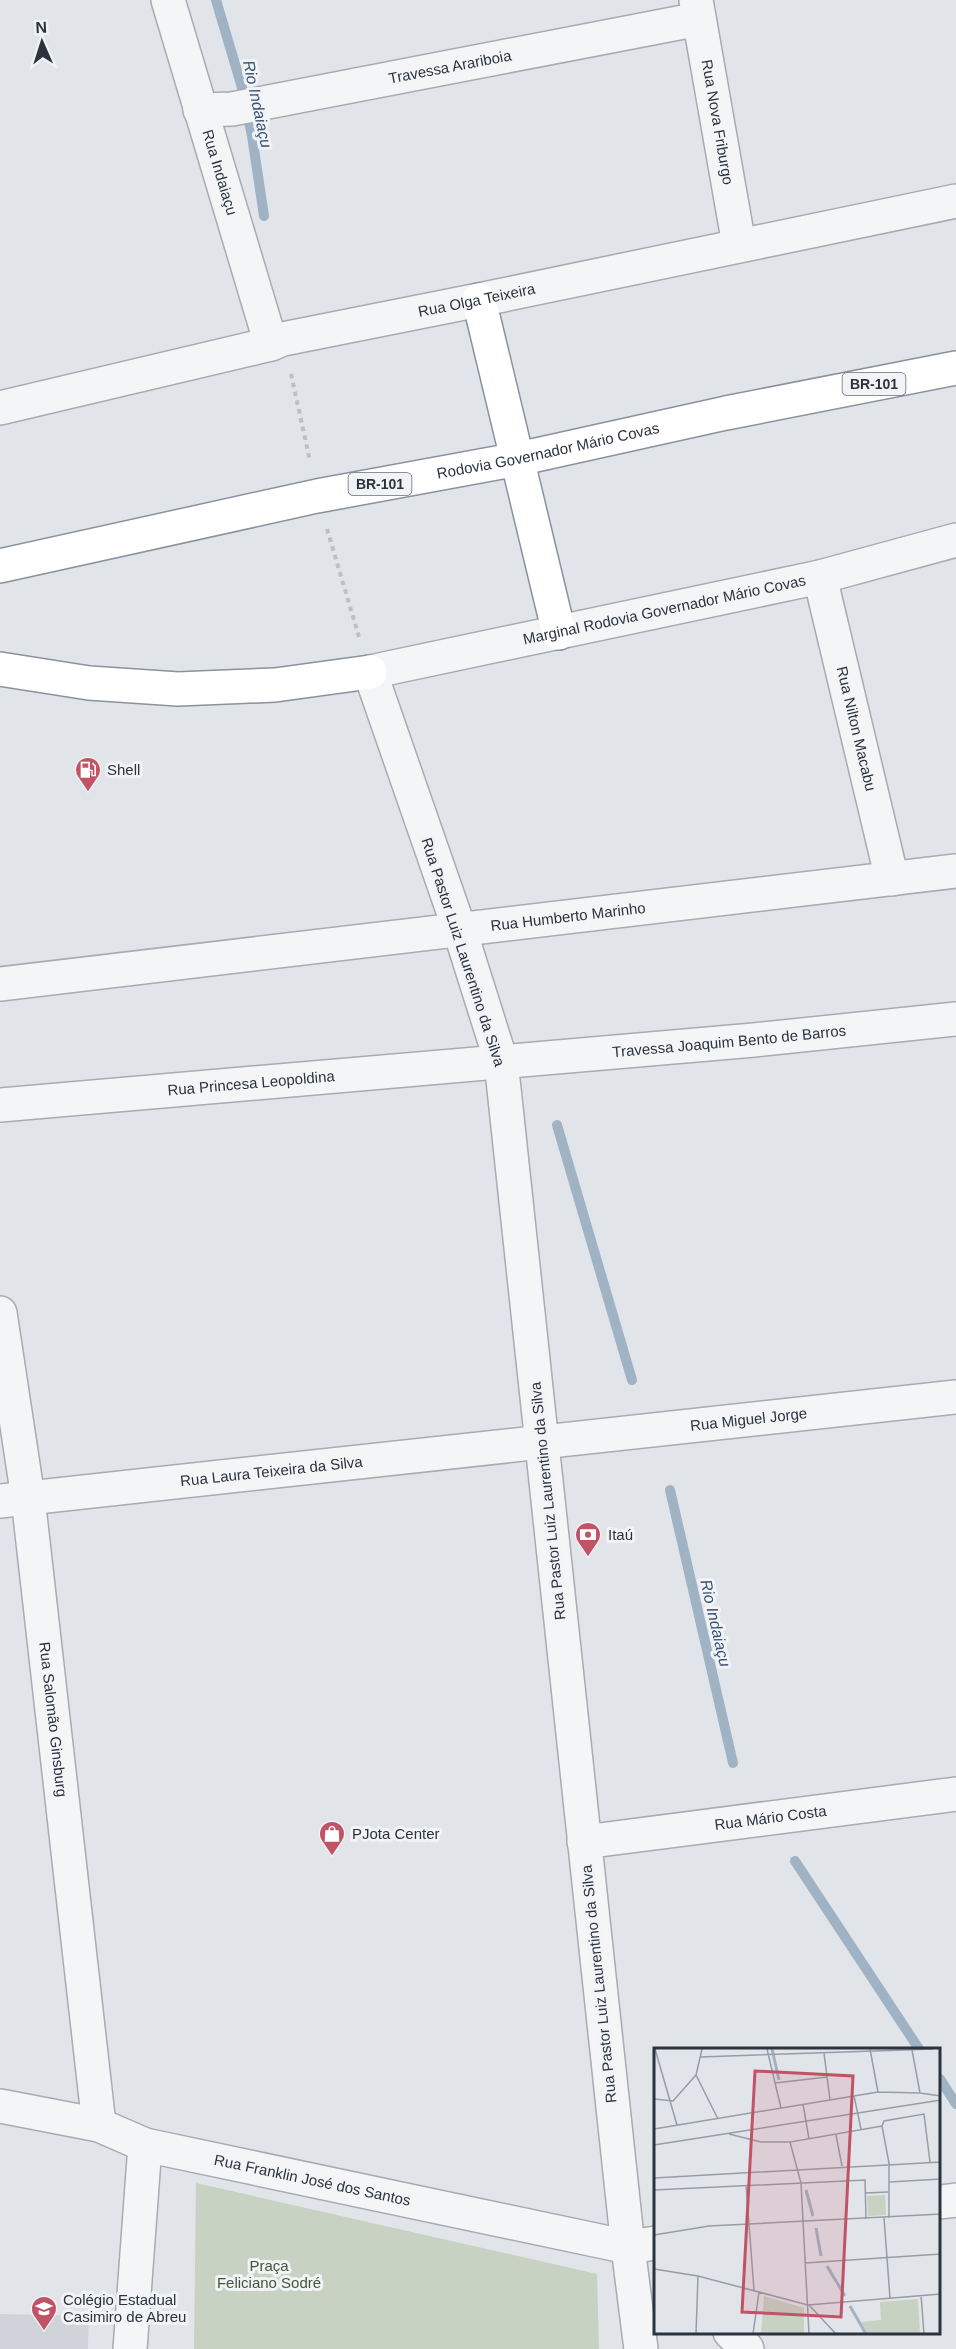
<svg xmlns="http://www.w3.org/2000/svg" width="956" height="2349" font-family="Arial,sans-serif">
<style>
.built{fill:#d0d4da}
.green{fill:#c7d2c3}
.lines{fill:none;stroke-linecap:round;stroke-linejoin:round}
.stream{stroke:#a0b3c5;stroke-width:10}
.minor-casing{stroke:#a7abb2;stroke-width:36}
.highway-casing{stroke:#8a929e;stroke-width:36}
.path{stroke:#bcbfc3;stroke-width:4;stroke-dasharray:4.5 4.5;stroke-linecap:butt}
.minor{stroke:#f4f5f7;stroke-width:33}
.highway{stroke:#fff;stroke-width:33}
.labels{text-anchor:middle;stroke-width:6;stroke-linejoin:round;paint-order:stroke}
.shield{fill:#f1f3f6;stroke:#666d76;stroke-width:1.5}
.shield-label{font-size:14px;font-weight:bold;fill:#2b333f}
.street-label{font-size:15px;fill:#2b333f;stroke:#f1f3f6}
.poi-label{font-size:15px;fill:#2b333f;stroke:#f1f3f6;text-anchor:start}
.park-label{font-size:15px;fill:#41593a;stroke:#f1f3f6}
.water-label{font-size:16px;font-style:italic;fill:#39526f;stroke:#f1f3f6}
.inset-river{fill:none;stroke:#a0b3c5;stroke-width:3}
.inset-road{fill:none;stroke:#989da4;stroke-width:1.5}
.view{fill:#c15366;fill-opacity:0.15;stroke:#c15366;stroke-width:3}
.inset-edge{fill:none;stroke:#2b333f;stroke-width:3}
</style>
<rect width="100%" height="100%" fill="#e1e4e8"/>
<path class="built" d="M0 2314 89 2316 88 2349H0Z"/>
<path class="green" d="M196 2183 597 2274 599 2349H194Z"/>
<g class="lines">
<path class="stream" d="M216 0 243 91 252 136 264 216
M557 1125 632 1380
M670 1490 733 1763
M795 1861 919 2049
M940 2079 956 2104"/>
<defs>
<g id="minor">
<path id="s1" d="M168 0 271 344"/>
<path id="s2" d="M696 0 739 245"/>
<path id="s3" d="M200 110 232 109 699 19"/>
<path id="s4" d="M0 408 271 344 283 339 479 300 956 201"/>
<path id="s5" d="M820 577 892 879"/>
<path id="s6" d="M0 984 956 871"/>
<path id="s7" d="M0 1105 754 1040 956 1019"/>
<path id="s8" d="M0 1313 28 1498 99 2125"/>
<path id="s9" d="M0 1501 956 1397"/>
<path id="s10" d="M584 1842 956 1794"/>
<path id="s11" d="M0 2106 99 2125 145 2145 628 2247 656 2243"/>
<path d="M940 2202 956 2200"/>
<path d="M730 2332 747 2349"/>
<path d="M130 2349 145 2145"/>
<path id="s12" d="M641 2349 628 2247 501 1061 460 931 370 672 820 577 956 540"/>
</g>
<g id="highway">
<path d="M479 300 559 633"/>
<path id="s13" d="M0 566 317 496 518 459 726 413 956 368"/>
<path d="M0 669 89 683 178 689 275 685 370 672"/>
</g>
</defs>
<use href="#minor" class="minor-casing"/>
<use href="#highway" class="highway-casing"/>
<path class="path" d="M291 374 310 461
M327 529 359 637"/>
<use href="#minor" class="minor"/>
<use href="#highway" class="highway"/>
</g>
<defs>
<symbol id="fuel-pin" viewBox="-11 -11 22 30"><path d="M0 17L-7.5 6A9.5 9.5 0 1 1 7.5 6Z" fill="#c15366" stroke="#f1f3f6"/><path d="M-5.5-6h7V0h2V4h1.3V-2.5L3-4.5l.8-.8L6-3V5H2.5V1h-1V6h-7ZM-4.2-4.7v3.2H.2V-4.7Z" fill="#fff"/></symbol>
<symbol id="bank-pin" viewBox="-11 -11 22 30"><path d="M0 17L-7.5 6A9.5 9.5 0 1 1 7.5 6Z" fill="#c15366" stroke="#f1f3f6"/><path d="M-6-4H6V4H-6ZM0-2.3a2.3 2.3 0 1 0 0 4.6a2.3 2.3 0 1 0 0-4.6Z" fill="#fff"/></symbol>
<symbol id="shop-pin" viewBox="-11 -11 22 30"><path d="M0 17L-7.5 6A9.5 9.5 0 1 1 7.5 6Z" fill="#c15366" stroke="#f1f3f6"/><path d="M-5-2.5h2.3a2.7 3.5 0 0 1 5.4 0H5L5.5 6h-11ZM-1.5-2.5h3a1.5 2.3 0 0 0-3 0Z" fill="#fff"/></symbol>
<symbol id="school-pin" viewBox="-11 -11 22 30"><path d="M0 17L-7.5 6A9.5 9.5 0 1 1 7.5 6Z" fill="#c15366" stroke="#f1f3f6"/><path d="M0-5L7-2L0 1L-7-2ZM-4 1L0 2.5L4 1V4Q0 6-4 4Z" fill="#fff"/></symbol>
</defs>
<g fill-rule="evenodd">
<use href="#fuel-pin" x="73" y="755" width="30" height="40"/>
<use href="#bank-pin" x="573" y="1520" width="30" height="40"/>
<use href="#shop-pin" x="317" y="1819" width="30" height="40"/>
<use href="#school-pin" x="29" y="2294" width="30" height="40"/>
</g>
<g class="labels">
<g class="shield">
<rect x="842.5" y="373" width="63" height="22" rx="4.5"/>
<rect x="348.5" y="473" width="63" height="22" rx="4.5"/>
</g>
<g class="shield-label">
<text x="874" y="389">BR-101</text>
<text x="380" y="489">BR-101</text>
</g>
<g class="street-label">
<text dy="5" stroke="none"><textPath href="#s3" startOffset="254">Travessa Arariboia</textPath></text>
<text dy="5" stroke="none"><textPath href="#s2" startOffset="124">Rua Nova Friburgo</textPath></text>
<text dy="5" stroke="none"><textPath href="#s1" startOffset="180">Rua Indaiaçu</textPath></text>
<text dy="5" stroke="none"><textPath href="#s4" startOffset="489">Rua Olga Teixeira</textPath></text>
<text dy="5" stroke="none"><textPath href="#s13" startOffset="560">Rodovia Governador Mário Covas</textPath></text>
<text dy="5" stroke="none"><textPath href="#s12" startOffset="2007">Marginal Rodovia Governador Mário Covas</textPath></text>
<text dy="5" stroke="none"><textPath href="#s5" startOffset="156">Rua Nilton Macabu</textPath></text>
<text dy="5" stroke="none"><textPath href="#s6" startOffset="572">Rua Humberto Marinho</textPath></text>
<text transform="translate(463 952) rotate(72)" y="5">Rua Pastor Luiz Laurentino da Silva</text>
<text dy="5" stroke="none"><textPath href="#s7" startOffset="732">Travessa Joaquim Bento de Barros</textPath></text>
<text dy="5" stroke="none"><textPath href="#s7" startOffset="252">Rua Princesa Leopoldina</textPath></text>
<text dy="5" stroke="none"><textPath href="#s9" startOffset="753">Rua Miguel Jorge</textPath></text>
<text dy="5" stroke="none"><textPath href="#s9" startOffset="273">Rua Laura Teixeira da Silva</textPath></text>
<text transform="translate(548 1501) rotate(-96)" y="5">Rua Pastor Luiz Laurentino da Silva</text>
<text dy="5" stroke="none"><textPath href="#s8" startOffset="410">Rua Salomão Ginsburg</textPath></text>
<text dy="5" stroke="none"><textPath href="#s10" startOffset="188">Rua Mário Costa</textPath></text>
<text transform="translate(599 1984) rotate(-96)" y="5">Rua Pastor Luiz Laurentino da Silva</text>
<text dy="5" stroke="none"><textPath href="#s11" startOffset="322">Rua Franklin José dos Santos</textPath></text>
</g>
<g class="poi-label">
<text x="107" y="775">Shell</text>
<text x="608" y="1540">Itaú</text>
<text x="352" y="1839">PJota Center</text>
<text x="63" y="2305">Colégio Estadual<tspan x="63" dy="17">Casimiro de Abreu</tspan></text>
</g>
<g class="park-label">
<text x="269" y="2271">Praça<tspan x="269" dy="17">Feliciano Sodré</tspan></text>
</g>
<g class="water-label">
<text transform="translate(258 104) rotate(78)" y="6">Rio Indaiaçu</text>
<text transform="translate(716 1623) rotate(77)" y="6">Rio Indaiaçu</text>
</g>
</g>
<g transform="translate(654 2048)">
<rect width="286" height="286" fill="#e1e4e8"/>
<path d="M231 147 232 167 214 168 213 148ZM110 248 150 260V286H107ZM264 251 266 286H214L207 274 227 272 226 254Z" fill="#c7d2c3"/>
<path class="inset-river" d="M118 1 125 32M152 142 159 168M162 180 167 208M173 218 191 248M196 258 212 286"/>
<path class="inset-road" d="M1 1 23 77M48 1 42 27 64 71M113 1 127 60M216 1 224 44M170 5 176 52M46 9 279 1M121 35 173 29M266 45 287 48M200 48 207 81M0 51 19 53 42 27M149 56 155 91M228 78 230 73 270 66 276 114M228 78 235 115V170M0 81 224 44 266 45 258 2M75 86 107 94H136M182 87 188 118M0 97 287 52M0 130 287 114M236 134 287 131M92 137 100 242M0 142 211 132 212 171M211 145 234 144M230 170 236 250M0 187 55 178 287 166M151 215 287 206M0 221 44 228 154 257 287 246M267 247 270 286M155 257 182 286M42 286 44 228M99 286 105 244M155 286 147 135 136 94 228 78"/>
<path class="view" d="M101 23 199 28 187 269 88 264Z"/>
<rect width="286" height="286" class="inset-edge"/>
</g>
<g transform="translate(42 42) rotate(357)" stroke="#f1f3f6" stroke-width="4.5" paint-order="stroke">
<path d="M0-4.5L10 22L0 15L-10 22Z" fill="#2b333f"/>
<text y="-9" font-size="16" font-weight="bold" text-anchor="middle" fill="#2b333f">N</text>
</g>
</svg>
